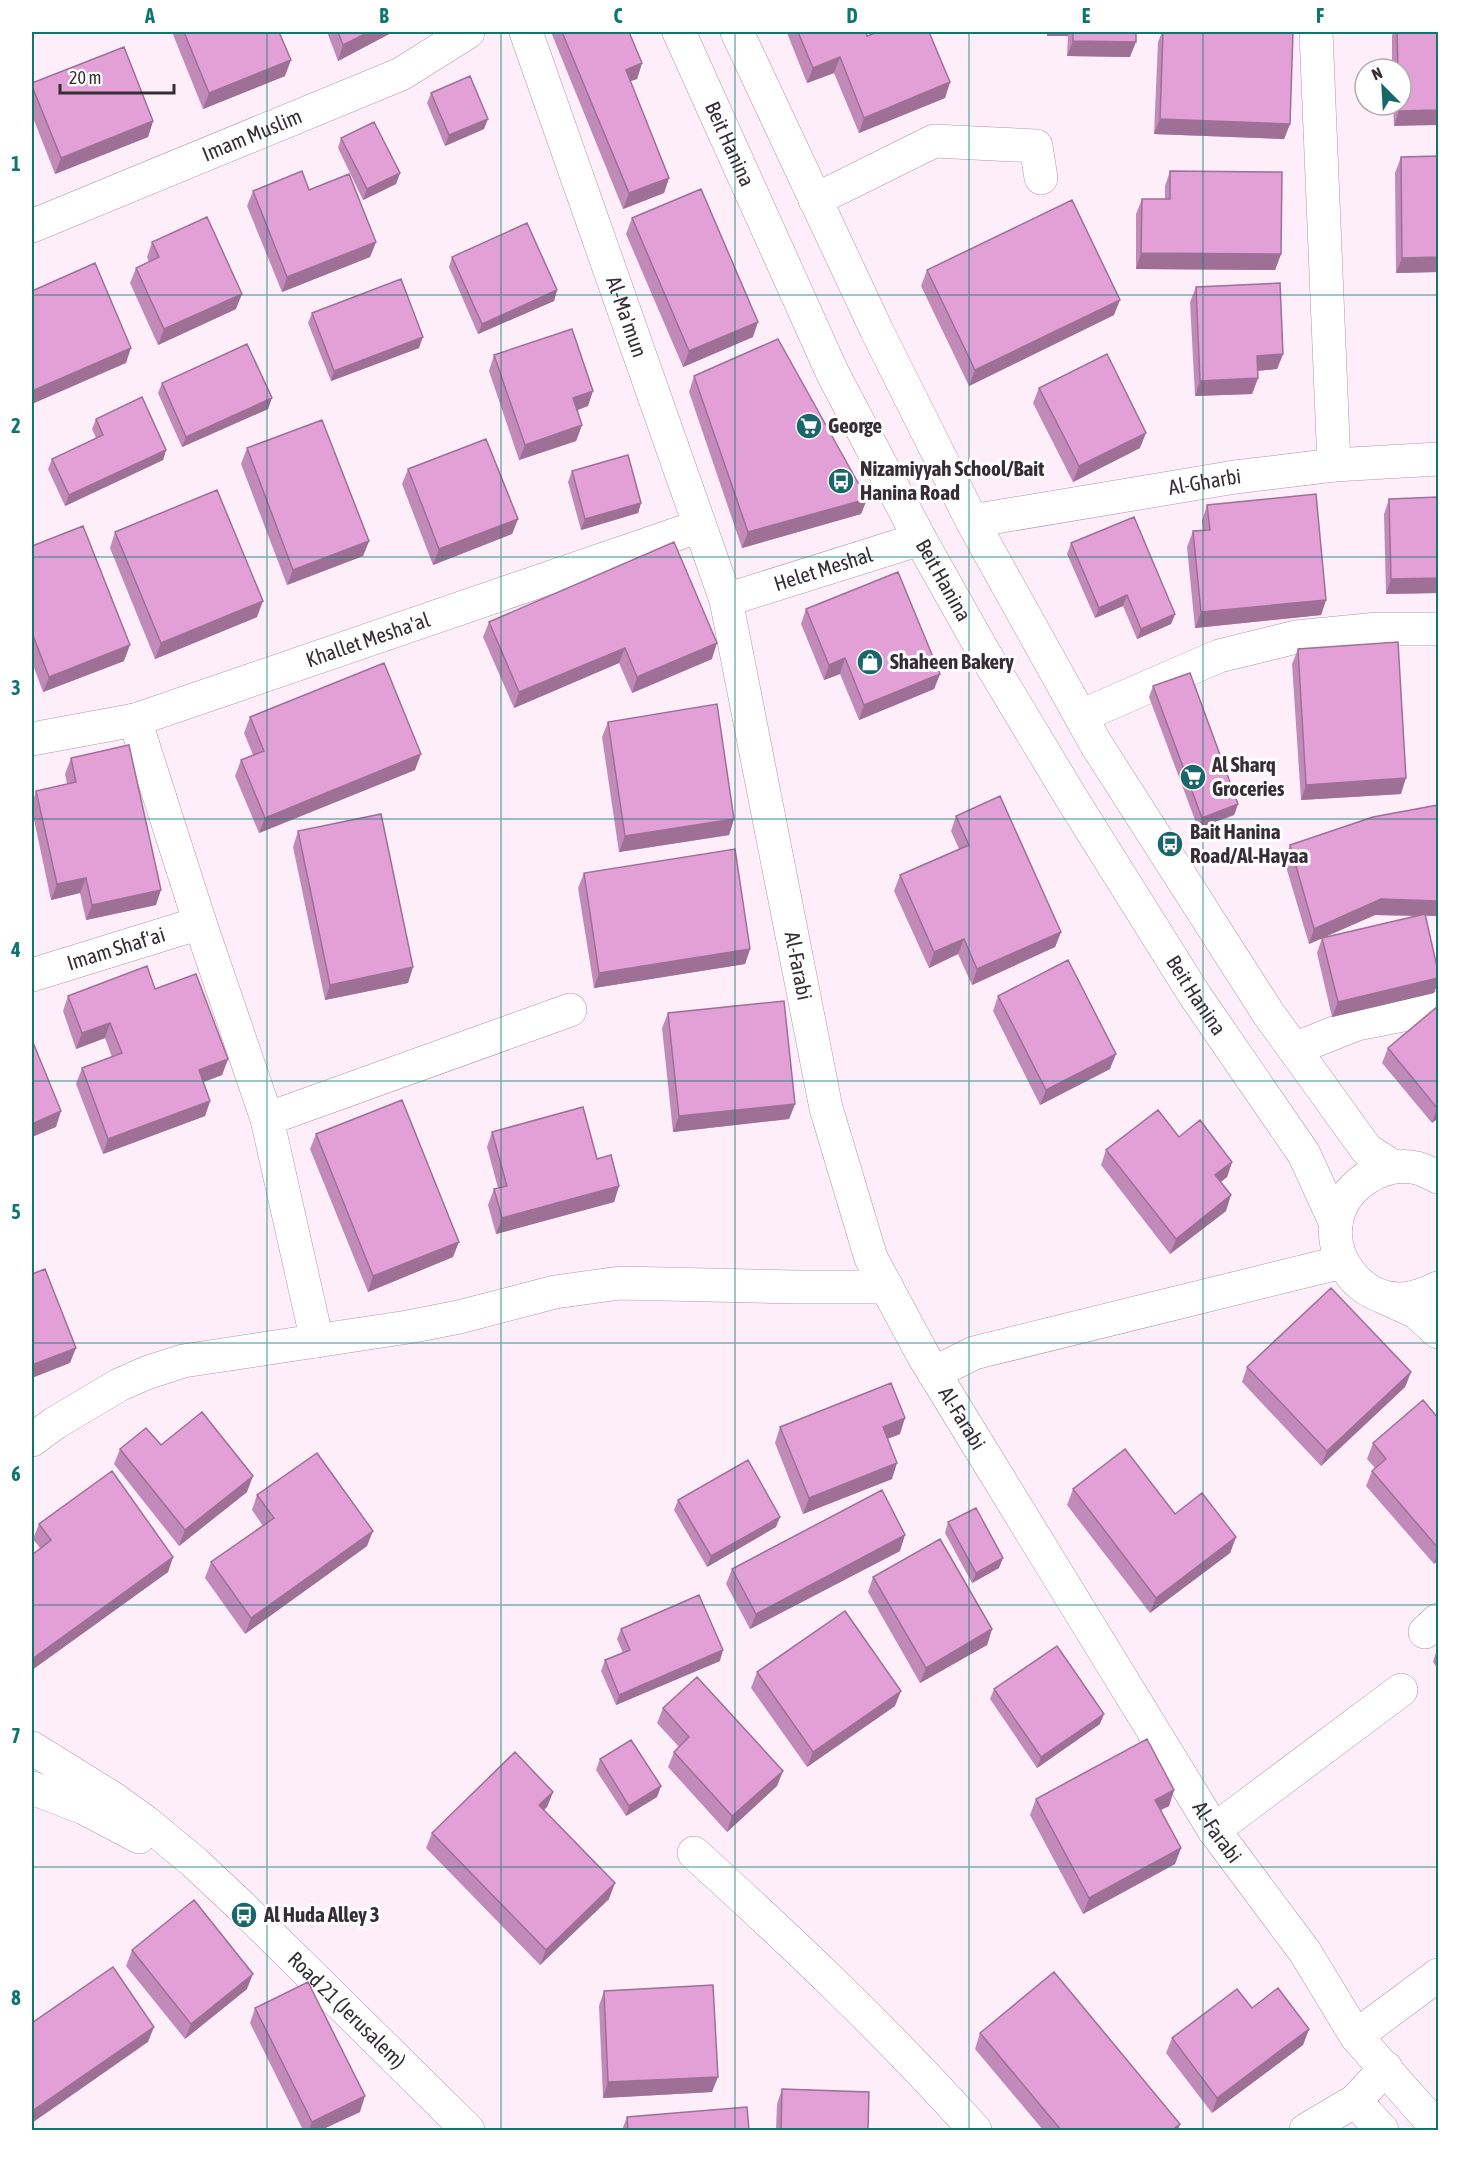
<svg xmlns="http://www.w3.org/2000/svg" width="1470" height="2162" font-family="'Asap Condensed',sans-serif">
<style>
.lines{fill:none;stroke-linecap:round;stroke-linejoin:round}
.minor-casing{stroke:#ae97a9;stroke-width:34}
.major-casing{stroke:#ae97a9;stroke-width:34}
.minor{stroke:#fff;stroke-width:33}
.major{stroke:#fff;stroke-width:33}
.wall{fill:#c28ab9;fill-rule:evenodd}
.shaded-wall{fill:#9e7096}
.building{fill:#e2a0d7;stroke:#9e7096;stroke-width:1.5}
.grid{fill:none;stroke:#0f766e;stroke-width:1.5;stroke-opacity:0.55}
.labels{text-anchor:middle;stroke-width:6;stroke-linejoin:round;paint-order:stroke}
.street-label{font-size:21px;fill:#372e35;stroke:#fff}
.poi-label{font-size:21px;font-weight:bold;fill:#372e35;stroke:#fff;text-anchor:start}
.neatline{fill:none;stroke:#0f766e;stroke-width:2}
.grid-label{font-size:20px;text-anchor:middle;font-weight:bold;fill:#0f766e}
</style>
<rect width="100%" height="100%" fill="#fdeefa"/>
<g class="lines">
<defs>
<g id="minor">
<path id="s1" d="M526 32 726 600 826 1108 871 1258 923 1355 1214 1830 1305 1952 1356 2036 1438 2129"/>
<path id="s2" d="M679 32 833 374 920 539 983 651 1072 799 1194 994 1304 1154 1336 1224"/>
<path d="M737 32 877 331 972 521 1096 744 1268 1013 1367 1150 1394 1167"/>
<path d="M1316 32 1334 465"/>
<path d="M815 200 934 141 1036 146 1041 178"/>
<path id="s3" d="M32 226 401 74 468 32"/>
<path id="s4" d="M972 521 1235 477 1334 465 1438 459"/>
<path id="s5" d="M726 600 920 539"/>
<path d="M1081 716 1219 656 1296 637 1378 629H1438"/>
<path d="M135 720 200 923 267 1119 317 1341"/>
<path id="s6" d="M32 739 135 720 700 526"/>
<path id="s7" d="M32 975 200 923"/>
<path d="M1294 1049 1357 1024 1438 1008"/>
<path d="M267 1119 570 1010"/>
<path d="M1438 1177C1432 1174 1424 1170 1417 1168 1381 1160 1341 1187 1336 1224 1331 1261 1362 1299 1399 1299 1414 1299 1426 1294 1438 1288"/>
<path d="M1385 1298 1416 1312 1438 1332"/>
<path d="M934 1373 974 1353 1342 1262"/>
<path d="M32 1440 55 1423 119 1385 146 1373 183 1361 408 1327 459 1317 555 1292 620 1283 796 1287H887"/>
<path d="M1425 1632 1438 1620"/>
<path d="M1214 1830 1401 1690"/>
<path d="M694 1853C792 1942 887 2032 975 2130"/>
<path d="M1356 2036 1438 1975"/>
<path d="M1355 2101 1382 2130"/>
<path d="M1306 2130 1355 2101 1386 2068"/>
</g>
<g id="major">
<path id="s8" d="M32 1748 114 1799 147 1823 194 1862 242 1907 468 2130"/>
<path d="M32 1788 84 1808 139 1837"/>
</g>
</defs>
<use href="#minor" class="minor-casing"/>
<use href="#major" class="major-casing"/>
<use href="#minor" class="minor"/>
<use href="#major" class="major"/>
</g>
<path class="wall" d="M172 32H279L285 76 203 109Z
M327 32H393L338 61Z
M551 32H629L642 63 637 79 630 81 669 178 664 193 623 209Z
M788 32H866L867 36 950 82 945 98 859 133 834 73 807 83 787 33Z
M1047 32H1136L1130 57 1067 56 1068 36H1047Z
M1162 32H1293L1290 124 1284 139 1154 134 1158 42Z
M1393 32H1438L1394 126 1393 105H1401V69H1392V36Z
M32 83 153 121 148 137 55 174 32 115Z
M431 93 484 129 445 146 427 103Z
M341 138 400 173 396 184 363 200 338 148Z
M1401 157 1438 272 1396 273 1395 173Z
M1170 171 1281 254 1275 270 1136 269V214L1142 199H1165V186Z
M253 191 376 242 370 257 282 292 247 206Z
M632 218 753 337 683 367 626 234Z
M152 242 236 309 158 345 130 283 136 268 149 262 147 257Z
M452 257 557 290 554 301 478 334 449 267Z
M927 270 1114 315 969 386 921 286Z
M1196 287 1283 354 1277 369 1258 371V378L1252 394 1195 396 1190 302Z
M312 313 419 348 331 381 308 323Z
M494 355 588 406 577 410 582 425 576 441 519 460 489 371Z
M694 376 867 499 861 514 742 548 689 392Z
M162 383 268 409 182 447 158 393Z
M1039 388 1140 448 1073 482 1033 403Z
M96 419 166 450 163 460 65 506 48 469 52 459 96 438 92 429Z
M247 448 369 541 363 556 287 585 241 464Z
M408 469 518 519 512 534 433 565 402 484Z
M572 471 641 503 638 513 581 530 568 482Z
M1438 497V593L1386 594 1384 514 1389 499Z
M1207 505 1326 600 1321 615 1195 628 1187 547 1193 531H1203L1202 521Z
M115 532 257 617 155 659 110 548Z
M1071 543 1175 614 1171 624 1137 639 1123 606 1095 618 1067 554Z
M32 546 124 661 43 692 32 662Z
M806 609 940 674 934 689 859 720 840 674 824 680 801 624Z
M489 622 712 659 632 693 619 663 514 708 483 637Z
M1298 649 1401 794 1301 800 1292 664Z
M1153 686 1238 804 1234 815 1198 828 1149 697Z
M250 717 415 770 259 833 235 776 241 760 253 755 244 733Z
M608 722 734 819 729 835 619 852 602 737Z
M71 758 156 905 86 920 80 893 51 900 32 810V804L36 791 67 784 65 774Z
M956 816 1061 932 1055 947 972 985 958 954 929 968 894 891 900 875 959 849 951 831Z
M298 831 413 967 408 983 325 1000 293 847Z
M1290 845 1425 916 1438 971V982L1434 993 1332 1017 1317 953 1322 938 1309 944 1284 860ZM1375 915 1416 916 1324 937Z
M584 873 750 949 745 964 594 988 578 888Z
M155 989 228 1059 222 1075 203 1082 210 1101 205 1116 103 1154 76 1084 82 1068 112 1057 105 1038 76 1049 63 1011 68 996Z
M998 996 1110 1069 1040 1105 993 1011Z
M1438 1006V1118L1432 1123 1382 1063 1388 1048Z
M668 1013 795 1104 789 1119 673 1132 662 1028Z
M492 1132 597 1159 619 1186 614 1202 496 1234 488 1205 494 1189 498 1188 487 1147Z
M316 1134 453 1257 368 1292 310 1149Z
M1179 1137 1232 1162 1227 1177 1221 1182 1226 1211 1170 1254 1101 1165 1106 1150Z
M1247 1367 1411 1372 1405 1387 1321 1466 1242 1382Z
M1438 1418V1560L1434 1564 1366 1486 1372 1471 1375 1468 1367 1459 1373 1443Z
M780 1427 900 1434 887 1439 892 1479 803 1514 775 1443Z
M161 1445 247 1492 179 1546 114 1464 120 1449Z
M1073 1489 1236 1537 1230 1553 1150 1613 1067 1505Z
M257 1495 367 1546 245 1634 205 1578 211 1562 263 1526 252 1510Z
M678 1500 776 1527 707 1567 674 1510Z
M948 1522 999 1568 972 1583 945 1533Z
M39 1524 173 1557 168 1572 32 1670V1555L40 1548 33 1539Z
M900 1551 750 1629 726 1584 732 1569Z
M873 1577 992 1629 987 1645 920 1683 868 1592Z
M621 1629 720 1661 616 1705 601 1671 605 1660 623 1653 617 1639Z
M1438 1646V1669L1433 1662Z
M757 1672 895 1706 807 1767 751 1688Z
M994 1689 1100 1724 1037 1768 990 1699Z
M663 1708 783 1771 777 1786 727 1832 668 1767 674 1752 679 1747 657 1723Z
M600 1759 661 1786 657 1797 626 1816 596 1770Z
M1174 1790 1169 1806 1161 1810 1181 1848 1175 1864 1083 1914 1030 1815 1036 1799Z
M553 1792 547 1807 544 1810 609 1899 540 1965 426 1848 432 1833Z
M132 1950 247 1989 185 2039 126 1966Z
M604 1991 712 2092 603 2098 599 2006Z
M255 2008 360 2112 321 2130H303L250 2023Z
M1309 2029 1303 2045 1212 2113 1166 2053 1172 2038Z
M980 2033 1178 2130H1043L975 2049Z
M782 2089 868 2130H776L777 2104Z
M627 2117 749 2130H622Z"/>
<path class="shaded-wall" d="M369 32H393L338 61 343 45Z
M1048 32H1069L1068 36H1047Z
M1073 41 1136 42 1130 57 1067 56Z
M840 57 834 73 807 83 813 68Z
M291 60 285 76 203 109 209 93Z
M642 63 637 79 620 85 626 70Z
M950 82 945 98 859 133 864 118Z
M1438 110V125L1394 126 1399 111Z
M488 119 484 129 445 146 449 135Z
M1160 119 1290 124 1284 139 1154 134Z
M153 121 148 137 55 174 61 158Z
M400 173 396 184 363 200 367 189Z
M669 178 664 193 623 209 629 193Z
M376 242 370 257 282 292 287 277Z
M1141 253 1281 254 1275 270 1136 269Z
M1438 257V272L1396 273 1402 258Z
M557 290 554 301 478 334 482 324Z
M242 294 236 309 158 345 164 329Z
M1120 300 1114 315 969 386 975 370Z
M758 322 753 337 683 367 689 351Z
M423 337 419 348 331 381 334 371Z
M131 348 126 363 32 404V391Z
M1283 354 1277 369 1252 371 1257 356Z
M1258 378 1252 394 1195 396 1200 381Z
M593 391 588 406 567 414 573 398Z
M272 398 268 409 182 447 186 437Z
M582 425 576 441 519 460 525 445Z
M1146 433 1140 448 1073 482 1079 466Z
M166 450 163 460 65 506 69 495Z
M867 499 861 514 742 548 748 532Z
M641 503 638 513 581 530 585 519Z
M518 519 512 534 433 565 439 549Z
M369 541 363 556 287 585 293 570Z
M1438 578V593L1386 594 1391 579Z
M1127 595 1123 606 1095 618 1099 608Z
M1326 600 1321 615 1195 628 1201 612Z
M263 601 257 617 155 659 161 643Z
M1175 614 1171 624 1137 639 1141 629Z
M717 643 712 659 632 693 637 677Z
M130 645 124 661 43 692 49 677Z
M625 648 619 663 514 708 519 692Z
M845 658 840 674 824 680 829 665Z
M940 674 934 689 859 720 864 705Z
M421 754 415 770 259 833 265 818Z
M1406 778 1401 794 1301 800 1306 785Z
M1238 804 1234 815 1198 828 1202 818Z
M734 819 729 835 619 852 625 836Z
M86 878 80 893 51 900 57 884Z
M161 890 156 905 86 920 92 905Z
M1381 899 1438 901V916L1375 915 1309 944 1314 929Z
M1061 932 1055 947 972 985 977 969Z
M964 939 958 954 929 968 934 952Z
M750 949 745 964 594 988 599 973Z
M413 967 408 983 325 1000 330 985Z
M1438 978V982L1434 993 1332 1017 1338 1002Z
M110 1023 105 1038 76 1049 82 1033Z
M1116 1054 1110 1069 1040 1105 1046 1090Z
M228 1059 222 1075 193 1086 199 1070Z
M210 1101 205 1116 103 1154 108 1139Z
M795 1104 789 1119 673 1132 679 1116Z
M1438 1107V1118L1432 1123 1437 1108Z
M61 1111 56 1127 32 1137V1124Z
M1232 1162 1227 1177 1210 1190 1215 1175Z
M619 1186 614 1202 496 1234 502 1218Z
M1231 1195 1226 1211 1170 1254 1176 1239Z
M459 1242 453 1257 368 1292 373 1276Z
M76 1348 70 1363 32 1378V1365Z
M1411 1372 1405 1387 1321 1466 1327 1451Z
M905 1418 900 1434 877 1443 883 1427Z
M897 1463 892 1479 803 1514 809 1498Z
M253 1476 247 1492 179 1546 185 1530Z
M780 1517 776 1527 707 1567 711 1556Z
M373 1531 367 1546 245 1634 251 1618Z
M905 1535 900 1551 750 1629 756 1614Z
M1236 1537 1230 1553 1150 1613 1156 1598Z
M1438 1551V1560L1434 1564Z
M173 1557 168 1572 32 1670V1659Z
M1003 1558 999 1568 972 1583 976 1573Z
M992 1629 987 1645 920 1683 926 1668Z
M723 1650 720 1661 616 1705 619 1695Z
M901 1691 895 1706 807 1767 813 1752Z
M1104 1714 1100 1724 1037 1768 1041 1757Z
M783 1771 777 1786 727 1832 732 1816Z
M661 1786 657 1797 626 1816 629 1806Z
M1174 1790 1169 1806 1150 1815 1155 1800Z
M553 1792 547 1807 533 1820 539 1805Z
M1181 1848 1175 1864 1083 1914 1089 1898Z
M615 1883 609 1899 540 1965 546 1950Z
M253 1974 247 1989 185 2039 191 2024Z
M154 2027 148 2042 32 2123V2111Z
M1309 2029 1303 2045 1212 2113 1217 2098Z
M718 2077 712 2092 603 2098 608 2082Z
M365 2096 360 2112 321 2130H309L312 2122Z
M1180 2124 1178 2130H1172Z"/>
<path class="building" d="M184 32H279L291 60 209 93Z
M338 32H369L343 45Z
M562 32H629L642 63 626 70 669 178 629 193Z
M798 32H866L867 36 878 32H929L950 82 864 118 840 57 813 68Z
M1073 32H1136V42L1073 41Z
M1163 32H1293L1290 124 1160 119Z
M1397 32H1438V110L1399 111V105H1401V69H1398Z
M124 47 153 121 61 158 32 86V83Z
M470 76 488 119 449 135 431 93Z
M374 122 400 173 367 189 341 138Z
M1438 156V257L1402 258 1401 157Z
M302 171 309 190 349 174 376 242 287 277 253 191Z
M1170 171 1282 172 1281 254 1141 253 1142 199H1170Z
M701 189 758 322 689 351 632 218Z
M1072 200 1120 300 975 370 927 270Z
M207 217 242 294 164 329 136 268 159 257 152 242Z
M527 223 557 290 482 324 452 257Z
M95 263 131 348 32 391V291Z
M401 279 423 337 334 371 312 313Z
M1280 283 1283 354 1257 356 1258 378 1200 381 1196 287Z
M572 329 593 391 573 398 582 425 525 445 494 355Z
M778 339 867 499 748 532 694 376Z
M247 344 272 398 186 437 162 383Z
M1107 354 1146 433 1079 466 1039 388Z
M142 397 166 450 69 495 52 459 103 435 96 419Z
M322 420 369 541 293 570 247 448Z
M486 439 518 519 439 549 408 469Z
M628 455 641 503 585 519 572 471Z
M217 490 263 601 161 643 115 532Z
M1316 494 1326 600 1201 612 1193 531 1210 530 1207 505Z
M1438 497V578L1391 579 1389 499Z
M1134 517 1175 614 1141 629 1127 595 1099 608 1071 543Z
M83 526 130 645 49 677 32 633V546Z
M674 542 717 643 637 677 625 648 519 692 489 622Z
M898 572 940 674 864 705 845 658 829 665 806 609Z
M1398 642 1406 778 1306 785 1298 649Z
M384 663 421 754 265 818 241 760 264 751 250 717Z
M1190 673 1238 804 1202 818 1153 686Z
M717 704 734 819 625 836 608 722Z
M129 745 161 890 92 905 86 878 57 884 36 791 76 782 71 758Z
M1000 796 1061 932 977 969 964 939 934 952 900 875 969 845 956 816Z
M1438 805V901L1381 899 1314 929 1290 845 1373 817Z
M381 814 413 967 330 985 298 831Z
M735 849 750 949 599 973 584 873Z
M1425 914 1438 971V978L1338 1002 1322 938Z
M1068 960 1116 1054 1046 1090 998 996Z
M147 966 155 989 196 974 228 1059 199 1070 210 1101 108 1139 82 1068 122 1053 110 1023 82 1033 68 996Z
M784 1001 795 1104 679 1116 668 1013Z
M1438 1006V1107L1437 1108 1388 1048Z
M32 1040 61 1111 32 1124Z
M402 1100 459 1242 373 1276 316 1134Z
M583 1107 597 1159 611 1155 619 1186 502 1218 494 1189 507 1186 492 1132Z
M1158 1110 1179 1137 1200 1120 1232 1162 1215 1175 1231 1195 1176 1239 1106 1150Z
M45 1269 76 1348 32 1365V1274Z
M1331 1288 1411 1372 1327 1451 1247 1367Z
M891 1383 905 1418 883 1427 897 1463 809 1498 780 1427Z
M1423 1400 1438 1418V1548L1372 1471 1386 1459 1373 1443Z
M202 1412 253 1476 185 1530 120 1449 146 1428 161 1445Z
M1125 1449 1175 1514 1202 1493 1236 1537 1156 1598 1073 1489Z
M317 1453 373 1531 251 1618 211 1562 274 1518 257 1495Z
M748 1460 780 1517 711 1556 678 1500Z
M112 1471 173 1557 32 1659V1555L51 1540 39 1524Z
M882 1490 905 1535 756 1614 732 1569Z
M976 1508 1003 1558 976 1573 948 1522Z
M940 1539 992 1629 926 1668 873 1577Z
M699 1595 723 1650 619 1695 605 1660 630 1650 621 1629Z
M845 1611 901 1691 813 1752 757 1672Z
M1057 1646 1104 1714 1041 1757 994 1689Z
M697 1677 783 1771 732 1816 674 1752 689 1737 663 1708Z
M1147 1739 1174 1790 1155 1800 1181 1848 1089 1898 1036 1799Z
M631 1740 661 1786 629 1806 600 1759Z
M515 1752 553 1792 539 1805 615 1883 546 1950 432 1833Z
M194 1900 253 1974 191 2024 132 1950Z
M113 1967 154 2027 32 2111V2023Z
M1054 1972 1180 2124 1172 2130H1061L980 2033Z
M308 1982 365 2096 312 2122 255 2008Z
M713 1985 718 2077 608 2082 604 1991Z
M1278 1988 1309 2029 1217 2098 1172 2038 1237 1989 1252 2008Z
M782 2089 869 2092 868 2130H781Z
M747 2107 749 2130H628L627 2117Z"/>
<path class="grid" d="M267 32V2130M501 32V2130M735 32V2130M969 32V2130M1203 32V2130M32 295H1438M32 557H1438M32 819H1438M32 1081H1438M32 1343H1438M32 1605H1438M32 1867H1438"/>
<defs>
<symbol id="supermarket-disc" viewBox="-11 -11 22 22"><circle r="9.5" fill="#19676b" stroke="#fff"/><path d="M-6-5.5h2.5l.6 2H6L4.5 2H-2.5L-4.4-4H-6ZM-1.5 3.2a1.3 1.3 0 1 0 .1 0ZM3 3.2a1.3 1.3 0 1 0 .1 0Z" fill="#fff"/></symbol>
<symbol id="bus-disc" viewBox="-11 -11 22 22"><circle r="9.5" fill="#19676b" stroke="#fff"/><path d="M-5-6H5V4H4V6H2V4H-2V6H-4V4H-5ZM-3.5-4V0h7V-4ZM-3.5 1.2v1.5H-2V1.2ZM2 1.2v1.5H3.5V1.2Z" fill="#fff"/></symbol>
<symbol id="shop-disc" viewBox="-11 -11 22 22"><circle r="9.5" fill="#19676b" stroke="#fff"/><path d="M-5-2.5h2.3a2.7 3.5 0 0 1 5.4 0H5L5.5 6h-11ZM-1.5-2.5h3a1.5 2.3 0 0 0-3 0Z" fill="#fff"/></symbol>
</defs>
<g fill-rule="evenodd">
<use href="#supermarket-disc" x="794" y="411" width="30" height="30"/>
<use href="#bus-disc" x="826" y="466" width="30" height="30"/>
<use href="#shop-disc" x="855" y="647" width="30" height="30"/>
<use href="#supermarket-disc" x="1178" y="762" width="30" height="30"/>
<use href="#bus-disc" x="1155" y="829" width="30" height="30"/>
<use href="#bus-disc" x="229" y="1900" width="30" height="30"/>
</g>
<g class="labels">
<g class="street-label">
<text dy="7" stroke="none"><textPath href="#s3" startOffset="238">Imam Muslim</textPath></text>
<text dy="7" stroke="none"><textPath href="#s2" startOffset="123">Beit Hanina</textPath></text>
<text dy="7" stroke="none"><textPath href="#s1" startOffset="302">Al-Ma'mun</textPath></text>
<text dy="7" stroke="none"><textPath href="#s4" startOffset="236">Al-Gharbi</textPath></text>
<text dy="7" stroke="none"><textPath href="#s5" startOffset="102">Helet Meshal</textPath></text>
<text dy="7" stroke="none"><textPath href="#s2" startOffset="609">Beit Hanina</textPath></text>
<text dy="7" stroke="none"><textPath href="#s6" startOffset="351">Khallet Mesha'al</textPath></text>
<text dy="7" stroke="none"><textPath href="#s7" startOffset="88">Imam Shaf'ai</textPath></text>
<text dy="7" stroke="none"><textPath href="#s1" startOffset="975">Al-Farabi</textPath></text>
<text dy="7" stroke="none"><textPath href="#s2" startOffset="1095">Beit Hanina</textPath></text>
<text dy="7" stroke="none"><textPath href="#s1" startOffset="1461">Al-Farabi</textPath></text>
<text dy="7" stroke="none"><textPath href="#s1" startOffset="1947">Al-Farabi</textPath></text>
<text dy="7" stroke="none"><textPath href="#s8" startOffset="411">Road 21 (Jerusalem)</textPath></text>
</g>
<g class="poi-label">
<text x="828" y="433">George</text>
<text x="860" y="476">Nizamiyyah School/Bait<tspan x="860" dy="24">Hanina Road</tspan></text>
<text x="890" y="669">Shaheen Bakery</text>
<text x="1212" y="772">Al Sharq<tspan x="1212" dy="24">Groceries</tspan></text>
<text x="1190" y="839">Bait Hanina<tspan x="1190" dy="24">Road/Al-Hayaa</tspan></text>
<text x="264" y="1922">Al Huda Alley 3</text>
</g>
</g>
<rect width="1470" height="2162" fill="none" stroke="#ffffff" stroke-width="66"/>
<g transform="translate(1383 87) rotate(336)"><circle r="28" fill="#ffffff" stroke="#afabae" stroke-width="1.5"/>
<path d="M0-4.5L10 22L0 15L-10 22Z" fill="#19676b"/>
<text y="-9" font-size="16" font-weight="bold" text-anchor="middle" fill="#372e35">N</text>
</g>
<path d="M60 84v9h114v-9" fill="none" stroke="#372e35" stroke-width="3"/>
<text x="69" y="84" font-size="18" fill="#372e35" stroke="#ffffff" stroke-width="4.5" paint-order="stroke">20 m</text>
<rect x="33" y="33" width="1404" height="2096" class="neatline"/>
<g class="grid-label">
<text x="150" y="23">A</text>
<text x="384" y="23">B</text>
<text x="618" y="23">C</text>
<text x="852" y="23">D</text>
<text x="1086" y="23">E</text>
<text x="1320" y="23">F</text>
<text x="16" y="171">1</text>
<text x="16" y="433">2</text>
<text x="16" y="695">3</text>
<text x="16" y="957">4</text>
<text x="16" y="1219">5</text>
<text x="16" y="1481">6</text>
<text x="16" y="1743">7</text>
<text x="16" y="2005">8</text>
</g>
</svg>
